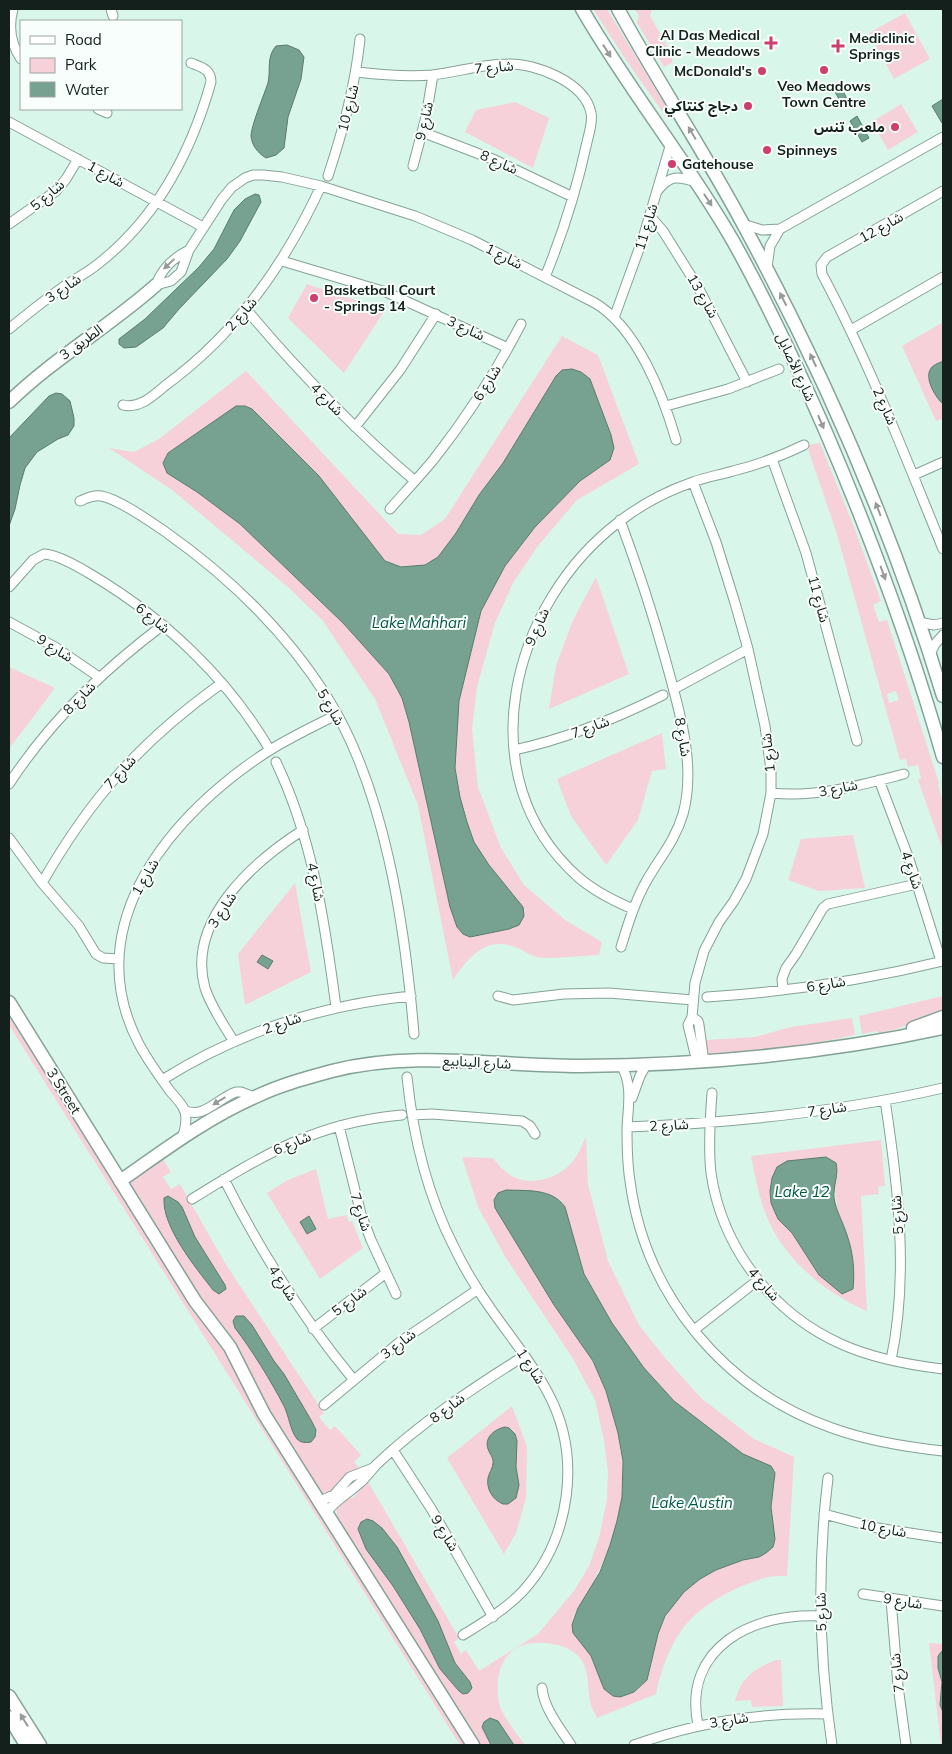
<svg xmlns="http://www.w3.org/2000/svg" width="952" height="1754" font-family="Mulish,'Noto Sans Arabic',sans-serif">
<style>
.green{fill:#f6d1d9;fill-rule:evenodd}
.water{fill:#77a291;stroke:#597b6e}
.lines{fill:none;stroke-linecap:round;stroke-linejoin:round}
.street-casing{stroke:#85a296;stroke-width:11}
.secondary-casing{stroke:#85a296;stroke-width:15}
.street{stroke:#fff;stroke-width:9}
.secondary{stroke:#fff;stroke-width:12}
.oneway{fill:#959b98}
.poi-dot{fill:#cc3f6e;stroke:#f8fefb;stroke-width:2}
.labels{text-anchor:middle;stroke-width:4;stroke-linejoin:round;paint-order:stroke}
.poi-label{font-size:14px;font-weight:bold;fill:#14201b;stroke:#f8fefb;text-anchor:end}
.street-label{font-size:14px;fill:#14201b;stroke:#f8fefb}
.water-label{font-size:15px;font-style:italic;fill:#025943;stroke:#f8fefb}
</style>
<rect width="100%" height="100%" fill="#d8f7ea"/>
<path class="green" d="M593 9H607L670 113 666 117 626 60Z
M633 9H652L650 16 673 56 671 57 673 62 664 67 637 23C639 16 640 13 633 9Z
M905 13 930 59 894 79 869 33Z
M515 102 549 118 533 168 465 132 476 110Z
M901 104 918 132 888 150 872 122Z
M307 284 385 310 344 373 288 318Z
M943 322V361L931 369C932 381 933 395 943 404V419L936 421 902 346Z
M562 336 598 355 639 464 577 500 538 546 513 583 495 623 477 687 472 729 478 787 501 848 524 885 565 920 602 942 599 955C587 955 546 960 537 957 528 955 521 948 512 946 483 937 467 960 453 980L418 805 375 699 323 621 289 588 172 490 109 448 134 452 159 439 246 371 398 534 421 535 445 519ZM556 376 610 459 580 481 535 527 505 566 481 611 459 701 455 768 460 797 474 842 505 887 516 897 519 925 509 929 470 937 450 907 409 722 402 698 389 674 343 623 240 524 197 492 167 473 295 453 319 476 385 561 401 567 425 565 438 557 456 533 479 495 503 463Z
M820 443 854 527 881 601 873 605 879 622 887 620 939 783 938 784 943 804V851L918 780 921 778 918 765 908 767 906 759 900 760 836 531 809 452 808 445ZM896 691 899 700 889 703 887 694Z
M596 577 629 674 549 709 556 666 573 620Z
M9 667 55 688 9 749Z
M662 733 666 769 652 771 638 820 606 865 571 816 557 779Z
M853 835 865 888 819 891 788 880 801 839Z
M295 883 311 972 245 1005 238 954Z
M943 996V1010L897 1029 879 1033 876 1031 862 1034 859 1016Z
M9 1002 473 1745H460L9 1025Z
M852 1018 855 1035 790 1048 712 1056 707 1051 706 1040 755 1037 791 1027Z
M586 1137 588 1184 608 1261 639 1325 666 1359 701 1398 754 1439 794 1457 787 1576C779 1576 771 1576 764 1578 738 1586 710 1600 691 1619 672 1638 661 1669 656 1694L597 1718C595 1713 591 1707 590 1701 587 1685 590 1670 579 1657 566 1641 524 1637 510 1653 497 1666 496 1686 499 1703 501 1713 518 1736 525 1745H478L358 1555 337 1515 336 1505 346 1499 354 1497 367 1480 459 1638 454 1642 461 1654 466 1650 479 1671 538 1634 574 1591 589 1566 599 1538 607 1499 608 1472 604 1440 595 1400 572 1357 506 1258 478 1207 462 1157 493 1158C499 1166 506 1174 516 1178 534 1186 561 1177 573 1161 578 1155 582 1145 586 1137ZM560 1199 565 1207 584 1274 612 1323 644 1368 674 1401 743 1454 771 1466 775 1483 771 1507 775 1539 759 1557C714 1565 670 1590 658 1636 654 1647 651 1673 646 1681 643 1685 638 1688 634 1692L604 1689C600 1678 597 1666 591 1656 583 1642 570 1636 573 1619 614 1548 637 1496 613 1414 607 1396 602 1377 593 1360 587 1351 579 1342 573 1332 560 1313 548 1294 536 1275Z
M881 1140 885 1186 878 1187 879 1194 861 1196 867 1311C823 1292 782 1258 765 1212 758 1194 755 1175 751 1156ZM826 1157 837 1168C833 1194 835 1209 847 1233L827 1280 819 1275 792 1233 778 1219 771 1203 770 1191 787 1161Z
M162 1158 171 1172 163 1177 171 1189 180 1184 225 1263 324 1413 319 1417 330 1430 335 1426 361 1455 354 1462 361 1470C351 1478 334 1498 320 1493L129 1184 131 1180Z
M316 1169 328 1219 346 1215 349 1222 352 1221 363 1248 320 1279 267 1193 288 1180Z
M512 1406 527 1447 526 1498 516 1533 504 1554 447 1458ZM517 1441 516 1467 519 1485 493 1465V1461L488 1450Z
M929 1643 943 1644V1651L938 1656V1668L942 1682 940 1705 943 1712V1745H941Z
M776 1660H781L783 1706 752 1707 751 1700 735 1701C740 1679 756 1667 776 1660Z"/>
<path class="water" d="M287 45 299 50 304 57 301 79 288 117 284 148 276 155 266 158C258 153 252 146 251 136 251 126 264 95 268 83 271 70 266 57 276 46Z
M842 89 849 103 843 106 835 92Z
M943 99V122L942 123 932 106Z
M857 116 869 138 862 142 850 121Z
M255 194 259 195 261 202 240 241 227 259 179 309 163 328 136 347 124 348 119 344V339L145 319 199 267 214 249 234 210 245 199Z
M943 361V404C936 398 925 380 930 370 932 365 939 363 943 361Z
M572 369 581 372 590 379 611 435 614 448 610 460 580 481 535 527 505 566 481 611 459 701 455 768 460 797 467 822 474 842 489 865 523 907 524 916 519 925 509 929 470 937 463 934 457 927 450 907 409 722 402 698 389 674 343 623 240 524 197 492 167 473 163 463 168 453 236 406H245L252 409 319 476 385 561 401 567 425 565 438 557 456 533 479 495 503 463 556 376 562 370Z
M56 393 62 394 70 401 74 418V426L68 435 58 439 37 452 25 468 20 485 15 509 9 526V438L49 396Z
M262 955 273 961 268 969 257 962Z
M826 1157 836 1163C839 1174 833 1186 834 1198 836 1211 843 1222 847 1235 853 1252 855 1271 853 1289L842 1294 819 1275 792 1233 778 1219 771 1203 770 1191 772 1178 777 1167 787 1161Z
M506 1190C527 1191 552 1188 565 1207L584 1274 612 1323 644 1368 674 1401 743 1454 771 1466 775 1473 771 1507 775 1539 773 1547 766 1553 759 1557 743 1560 716 1570 700 1579 684 1592 665 1616 658 1634 647 1680 634 1692 620 1697 613 1696 604 1689 591 1656 573 1633 572 1625 578 1608 600 1572 610 1545 617 1521 622 1497 623 1461 618 1433 606 1391 593 1361 554 1305 495 1208 494 1200 498 1193Z
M168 1196 178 1202 182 1207 195 1237 225 1285 226 1289 219 1294 213 1290C196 1268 162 1227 164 1198Z
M309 1216 316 1229 307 1234 300 1222Z
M236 1316H244L252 1325 274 1361 284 1374 311 1420 316 1430 315 1437 311 1442C306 1443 301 1443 297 1439 290 1430 289 1416 284 1406 271 1381 252 1350 235 1328L233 1321Z
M505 1427 509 1428 515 1434 517 1441 516 1467 519 1485 516 1498 508 1504H503C493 1500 486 1489 488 1478 489 1473 493 1468 493 1463 494 1458 489 1453 488 1449 484 1437 495 1429 505 1427Z
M367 1519 373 1521 382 1528 397 1547 438 1621 455 1663 470 1682 472 1688 468 1693 463 1694 459 1691 440 1669 420 1629 393 1586 366 1549 358 1529 361 1522Z
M942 1651H943V1712L940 1705 942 1682 938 1668V1656Z
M490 1718 498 1721 514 1745H491L482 1727 484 1722Z"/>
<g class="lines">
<defs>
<path id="street" d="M13 9C8 27 11 44 21 59
M111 9 113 16
M357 72C382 75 407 77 432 75 458 72 482 64 508 64 535 63 585 82 591 113 593 122 589 133 587 142 577 188 563 233 545 277
M98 109 107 113
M9 122 203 227
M422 132 495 160 573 197
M413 166 426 117 433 75
M328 176C343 130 355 87 360 39
M658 190C670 175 678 176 696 182
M943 191 827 257 821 265 822 274C869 362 905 456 943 549
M650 216 663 231 698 287 747 382
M9 224 56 191 66 179 78 159
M743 224 762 230 780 229 943 137
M189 250C173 258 162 268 156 285L171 281 181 272 189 250 222 199 232 187 245 178 253 175H263L282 177 321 186 415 216 472 240 595 303C637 328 663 395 676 440
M282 261 386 292 508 348
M767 267 770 246 780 229
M246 309C298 371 353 428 415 481
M614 318 643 238 671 143
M9 329C27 314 46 299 66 285 77 278 88 272 98 264 157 218 191 153 211 82 211 69 201 67 191 63
M851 330 943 277
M123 405C140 409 154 395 166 385 236 334 285 264 321 186
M666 406 728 389 779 369
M355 427 400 370 436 314
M772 459 806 553 857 741
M914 475 943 462
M693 482 716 542 735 603 748 649 765 726 771 770V793L763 834 746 879 734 901 719 922 704 951 695 983 692 1017 688 1025 697 1062
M80 501C87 498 93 495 101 496 119 499 151 522 167 533 229 577 286 632 327 697 385 789 405 926 414 1034
M390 509C405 492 420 476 434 459 467 417 496 372 521 324
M620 520C637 566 652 611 665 658 678 706 697 764 683 814 675 841 660 857 647 880 635 901 628 924 621 947
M9 587 33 560 44 554C59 555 79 567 92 575 164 618 227 677 270 750
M9 622 55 647 99 677
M919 622 934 625 943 623
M930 654 935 644 943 635
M674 689 748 649
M514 750C566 739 615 719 663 695
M276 762C313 839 325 924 336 1007
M879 780 909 859 941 961
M9 784C50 721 103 670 163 625
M771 793C816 798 861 785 904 774
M9 838 42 883 79 926 96 954 103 958 119 959
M42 883C91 797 142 740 222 683
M633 909C614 901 594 891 578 877 466 777 511 603 620 521 642 504 667 491 693 482 706 477 720 475 733 471 758 465 781 456 804 445
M783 990 782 979 786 968 796 954 823 908 828 904 917 884
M498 996 513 1000 564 994 609 993 693 1000
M707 997C786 992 866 980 943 961
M692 1017 698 1021 699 1025 704 1062
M234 1042C224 1025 211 1007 205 988 186 921 253 862 303 830
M621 1065C633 1085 628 1106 627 1128 627 1146 627 1163 630 1181 645 1295 724 1390 832 1428 868 1441 906 1447 943 1451
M407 1077C413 1136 427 1194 454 1247 465 1270 478 1291 493 1312 512 1339 533 1364 548 1393 582 1456 571 1538 523 1591 506 1609 484 1622 463 1635
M162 1080C238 1032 322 1005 411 996
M712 1093C710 1119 708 1147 711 1173 722 1248 772 1313 841 1344 872 1358 909 1365 943 1369
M632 1098 640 1076 646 1065
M885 1100C898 1185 909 1275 891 1360
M184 1110C203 1120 218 1098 236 1092H241L254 1097
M412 1115 432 1114 522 1121 530 1126 535 1134
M339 1126 361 1214 371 1240 396 1294
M627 1127C734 1123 839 1112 943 1088
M182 1139C185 1130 188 1118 184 1109 181 1103 175 1097 170 1091 159 1076 148 1061 139 1044 76 924 173 812 270 750 291 737 314 726 336 715
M224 1179C260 1251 302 1317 353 1379
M192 1199C263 1155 317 1122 402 1115
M313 1329 386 1273
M694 1330 758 1280
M324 1405 401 1341 477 1290
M393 1450 432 1510 493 1617
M828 1478C817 1567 819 1657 832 1745
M320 1501 334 1495 350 1477 373 1468
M326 1513C335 1500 349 1493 361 1482 366 1477 371 1471 376 1465 420 1423 473 1388 524 1356
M824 1514 877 1528 943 1538
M863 1594 943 1606
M891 1600 898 1686 906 1745
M542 1688C544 1709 560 1728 571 1745
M698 1725C682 1647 754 1612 821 1616
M634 1745C697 1722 760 1712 828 1714"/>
<path id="secondary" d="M582 9C628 89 687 161 733 241 767 302 797 366 825 430 871 537 911 645 943 757
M618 9C658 82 704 151 743 224 825 375 893 532 943 696
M9 402C54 358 109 327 156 285
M9 1002 195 1301 230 1347 264 1414 473 1745
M913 1028 943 1017
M120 1181C163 1151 207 1118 255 1097 280 1085 306 1078 332 1071 414 1050 497 1066 580 1066 702 1065 824 1054 943 1028
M9 1696 40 1745
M9 1717 26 1745"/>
</defs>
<use href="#street" class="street-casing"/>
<use href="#secondary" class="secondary-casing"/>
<use href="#street" class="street"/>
<use href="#secondary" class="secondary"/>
</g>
<defs><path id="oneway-solid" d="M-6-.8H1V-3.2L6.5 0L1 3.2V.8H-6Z" transform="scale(1.25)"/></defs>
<g class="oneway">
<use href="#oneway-solid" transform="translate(607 51) rotate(58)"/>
<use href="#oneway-solid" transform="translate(692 133) rotate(-121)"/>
<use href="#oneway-solid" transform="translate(708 200) rotate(57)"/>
<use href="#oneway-solid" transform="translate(169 264) rotate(137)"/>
<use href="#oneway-solid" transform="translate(783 299) rotate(-117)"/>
<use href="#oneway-solid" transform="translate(813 360) rotate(-115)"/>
<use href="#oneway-solid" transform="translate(821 422) rotate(67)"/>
<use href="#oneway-solid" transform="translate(878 509) rotate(-111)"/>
<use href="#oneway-solid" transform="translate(883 573) rotate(70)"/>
<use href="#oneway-solid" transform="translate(219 1101) rotate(149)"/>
<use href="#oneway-solid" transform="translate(24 1720) rotate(-122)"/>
</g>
<g class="poi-dot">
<path d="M768.5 35.5h5v5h5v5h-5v5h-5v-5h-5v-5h5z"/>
<path d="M835.5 38.5h5v5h5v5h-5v5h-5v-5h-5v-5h5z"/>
<circle cx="824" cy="70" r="5"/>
<circle cx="762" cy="71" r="5"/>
<circle cx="748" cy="106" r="5"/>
<circle cx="895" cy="127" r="5"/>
<circle cx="767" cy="150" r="5"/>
<circle cx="672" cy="164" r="5"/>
<circle cx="314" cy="298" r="5"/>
</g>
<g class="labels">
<g class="poi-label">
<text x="760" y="40">Al Das Medical<tspan x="760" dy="16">Clinic - Meadows</tspan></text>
<text x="849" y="43" text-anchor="start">Mediclinic<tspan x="849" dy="16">Springs</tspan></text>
<text x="752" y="76">McDonald's</text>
<text x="824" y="91" text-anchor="middle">Veo Meadows<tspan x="824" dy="16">Town Centre</tspan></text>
<text x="738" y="111">دجاج كنتاكي</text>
<text x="885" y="132">ملعب تنس</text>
<text x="777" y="155" text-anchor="start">Spinneys</text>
<text x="682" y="169" text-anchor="start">Gatehouse</text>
<text x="324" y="295" text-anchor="start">Basketball Court<tspan x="324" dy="16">- Springs 14</tspan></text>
</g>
<g class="street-label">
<text transform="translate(494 67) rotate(-5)" y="5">شارع 7</text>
<text transform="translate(348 108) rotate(-76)" y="5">شارع 10</text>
<text transform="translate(424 121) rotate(-77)" y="5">شارع 9</text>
<text transform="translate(499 162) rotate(24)" y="5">شارع 8</text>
<text transform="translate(106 174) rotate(29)" y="5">شارع 1</text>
<text transform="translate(47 195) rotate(-40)" y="5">شارع 5</text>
<text transform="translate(646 227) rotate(-73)" y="5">شارع 11</text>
<text transform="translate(881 227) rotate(-29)" y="5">شارع 12</text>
<text transform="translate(504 256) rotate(27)" y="5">شارع 1</text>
<text transform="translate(63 288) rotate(-34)" y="5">شارع 3</text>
<text transform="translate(703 296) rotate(60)" y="5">شارع 13</text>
<text transform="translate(241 314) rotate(-49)" y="5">شارع 2</text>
<text transform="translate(466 328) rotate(25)" y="5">شارع 3</text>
<text transform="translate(81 342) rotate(-36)" y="5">3 الطريق</text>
<text transform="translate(796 367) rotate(65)" y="5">شارع الأصايل</text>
<text transform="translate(487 383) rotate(-58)" y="5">شارع 6</text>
<text transform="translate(327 399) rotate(46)" y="5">شارع 4</text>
<text transform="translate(885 406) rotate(66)" y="5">شارع 2</text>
<text transform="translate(819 599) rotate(75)" y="5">شارع 11</text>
<text transform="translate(153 618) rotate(39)" y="5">شارع 6</text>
<text transform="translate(537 627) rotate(-66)" y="5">شارع 9</text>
<text transform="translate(55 648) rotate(32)" y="5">شارع 9</text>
<text transform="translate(79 698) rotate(-46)" y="5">شارع 8</text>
<text transform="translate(331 707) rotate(60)" y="5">شارع 5</text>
<text transform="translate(590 727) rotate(-20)" y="5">شارع 7</text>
<text transform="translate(683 737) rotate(80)" y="5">شارع 8</text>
<text transform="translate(768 753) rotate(-96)" y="5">شارع 1</text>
<text transform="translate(120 772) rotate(-48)" y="5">شارع 7</text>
<text transform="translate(838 788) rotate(-11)" y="5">شارع 3</text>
<text transform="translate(912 870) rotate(71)" y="5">شارع 4</text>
<text transform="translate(145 877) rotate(-60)" y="5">شارع 1</text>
<text transform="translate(316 882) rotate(79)" y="5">شارع 4</text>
<text transform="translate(222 910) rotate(-57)" y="5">شارع 3</text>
<text transform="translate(826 984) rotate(-9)" y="5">شارع 6</text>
<text transform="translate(282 1023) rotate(-19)" y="5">شارع 2</text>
<text transform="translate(477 1062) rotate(3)" y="5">شارع الينابيع</text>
<text transform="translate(64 1091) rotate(58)" y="5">3 Street</text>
<text transform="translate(827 1109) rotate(-8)" y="5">شارع 7</text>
<text transform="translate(669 1125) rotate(-3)" y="5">شارع 2</text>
<text transform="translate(292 1143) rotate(-23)" y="5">شارع 6</text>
<text transform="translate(361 1212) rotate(72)" y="5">شارع 7</text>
<text transform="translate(897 1215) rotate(-94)" y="5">شارع 5</text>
<text transform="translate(283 1283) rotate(57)" y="5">شارع 4</text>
<text transform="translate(764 1284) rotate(49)" y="5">شارع 4</text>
<text transform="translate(349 1301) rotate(-37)" y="5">شارع 5</text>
<text transform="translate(398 1344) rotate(-37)" y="5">شارع 3</text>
<text transform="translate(531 1366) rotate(57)" y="5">شارع 1</text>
<text transform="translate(447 1408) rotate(-37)" y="5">شارع 8</text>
<text transform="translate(883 1528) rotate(11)" y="5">شارع 10</text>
<text transform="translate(445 1533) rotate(59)" y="5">شارع 9</text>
<text transform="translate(903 1601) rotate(9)" y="5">شارع 9</text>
<text transform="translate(821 1612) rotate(-91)" y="5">شارع 5</text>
<text transform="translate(897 1673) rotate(-96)" y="5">شارع 7</text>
<text transform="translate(729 1720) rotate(-9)" y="5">شارع 3</text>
</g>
<g class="water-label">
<text x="419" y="628">Lake Mahhari</text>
<text x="802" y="1197">Lake 12</text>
<text x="692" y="1508">Lake Austin</text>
</g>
</g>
<rect width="952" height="1754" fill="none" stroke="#14201b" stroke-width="20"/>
<rect x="20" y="20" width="162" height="90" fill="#f8fefb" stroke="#9da5a1"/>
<rect x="30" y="36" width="25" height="8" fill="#ffffff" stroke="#9da5a1"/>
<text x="65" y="45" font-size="15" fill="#14201b">Road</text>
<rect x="30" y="58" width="25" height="15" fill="#f6d1d9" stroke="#9da5a1"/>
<text x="65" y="70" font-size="15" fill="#14201b">Park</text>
<rect x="30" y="82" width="25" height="15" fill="#77a291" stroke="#9da5a1"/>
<text x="65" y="95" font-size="15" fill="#14201b">Water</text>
</svg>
